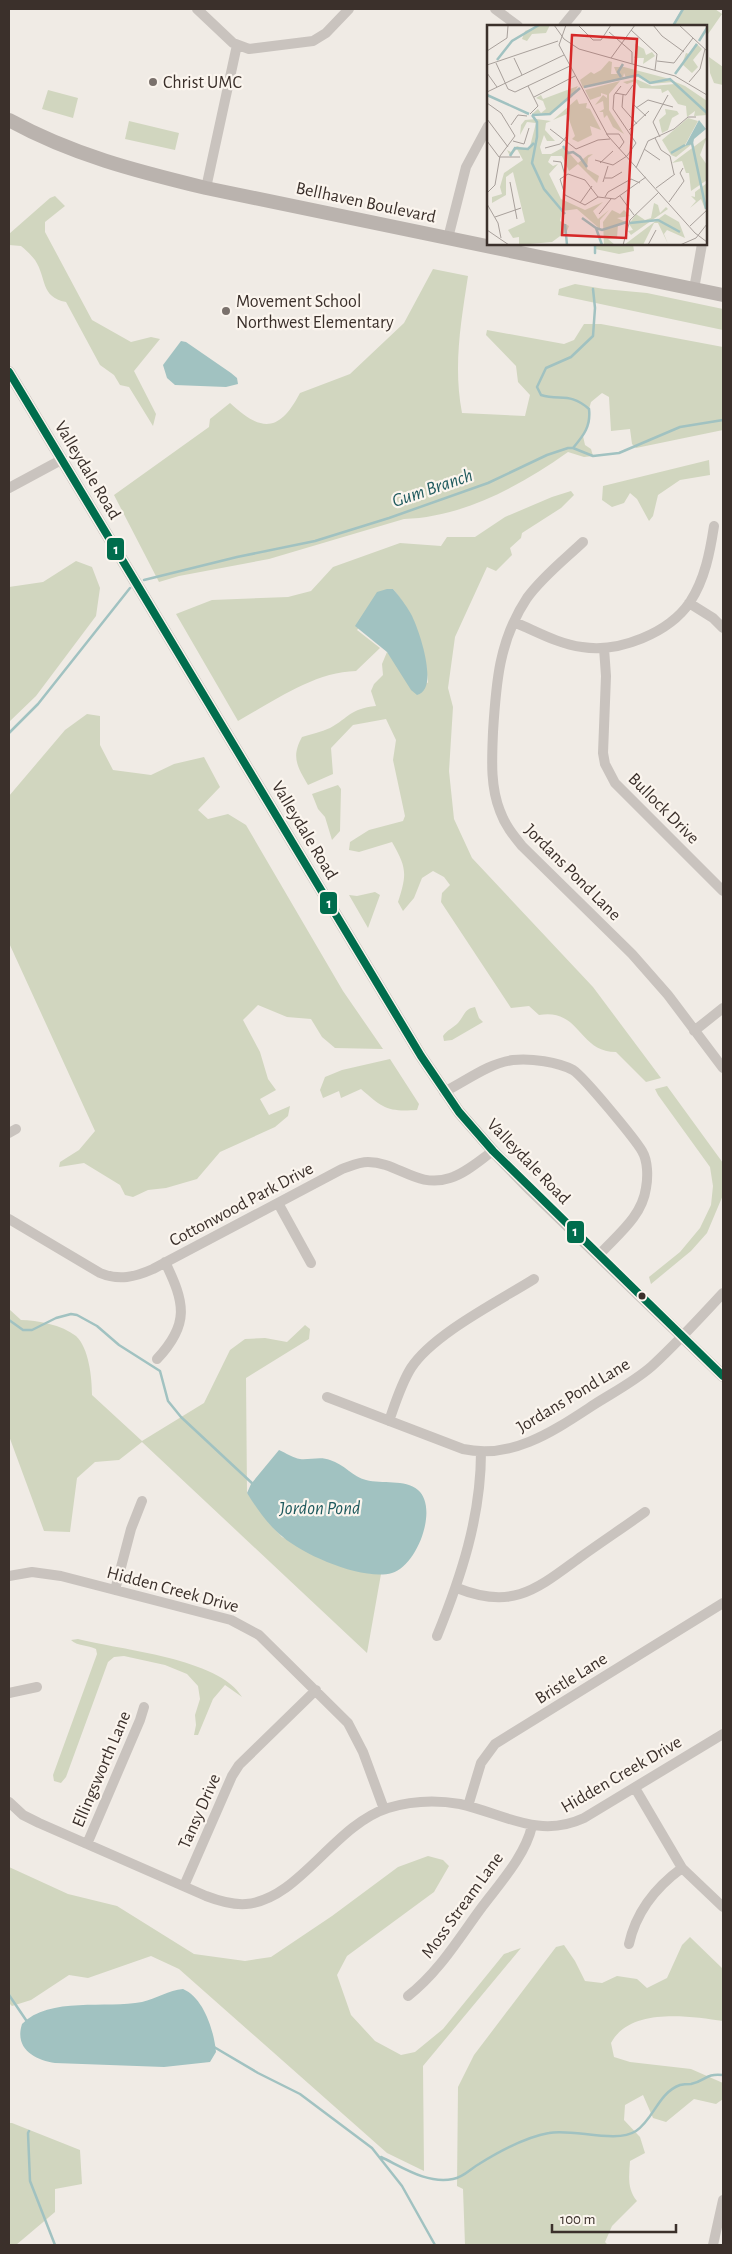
<svg xmlns="http://www.w3.org/2000/svg" width="732" height="2254" font-family="'Alegreya Sans',sans-serif">
<style>
.green{fill:#d1d6bf}
.water{fill:#a1c2c1}
.lines{fill:none;stroke-linecap:round;stroke-linejoin:round}
.stream{stroke:#a1c2c1;stroke-width:2.5}
.minor{stroke:#c9c3be;stroke-width:10}
.tertiary{stroke:#c9c3be;stroke-width:12}
.secondary{stroke:#bab3ae;stroke-width:14}
.bus-1-casing{stroke:#fbf5ee;stroke-width:11}
.bus-1{stroke:#006d4d;stroke-width:8}
.poi-dot{fill:#7a716c;stroke:#fbf5ee;stroke-width:2}
.bus-dot{fill:#3b302b;stroke:#fbf5ee;stroke-width:2}
.labels{text-anchor:middle;stroke-width:4.5;stroke-linejoin:round;paint-order:stroke}
.poi-label{font-size:18px;fill:#3b302b;stroke:#fbf5ee;text-anchor:start}
.street-label{font-size:18px;fill:#3b302b;stroke:#fbf5ee}
.water-label{font-size:19px;font-style:italic;fill:#1f5a5e;stroke:#fbf5ee}
.inset-river{fill:none;stroke:#a1c2c1;stroke-width:2.5}
.inset-road{fill:none;stroke:#a8a09b;stroke-width:1}
.view{fill:#d62828;fill-opacity:0.15;stroke:#d62828;stroke-width:2.5}
.inset-edge{fill:none;stroke:#3b302b;stroke-width:2.5}
.line-badge{stroke:#fbf5ee;stroke-width:2}
.badge-label{font-size:14px;text-anchor:middle;font-weight:bold;fill:#fff}
</style>
<rect width="100%" height="100%" fill="#f0ebe5"/>
<path class="green" d="M682 9H715L722 14 706 37V26H672Z
M709 57 723 67V85L714 83 710 73Z
M48 90 78 98 73 118 42 109Z
M129 121 179 133 175 150 125 139Z
M55 196 65 206 45 222V232L92 320 131 342 151 337 160 339 134 371 156 414 153 426 129 387 120 385 114 375 100 365 66 302C40 297 47 278 35 260 31 255 26 250 21 246L9 245V234L50 198Z
M595 244H633L634 251 619 254 595 249Z
M433 269 468 276C461 322 453 366 462 413L525 416 530 395 518 382 516 366 486 335 487 330 564 344 574 340 584 324H601L723 347V430L636 448 632 444 630 429 611 431 609 397 602 393 591 402 589 409 590 421 583 436 585 445 591 449 593 456 584 457 568 452C520 486 464 517 404 519L269 559 179 576 159 582 114 495 209 427 210 419 230 403C261 432 279 433 300 393L350 374 404 323Z
M575 284 604 289 647 293 723 309V330L558 295 559 289Z
M709 460 710 475 680 480 658 495 653 516 649 521 637 499 630 493 624 503 612 507 602 500 603 486Z
M571 491 574 495 561 508 522 533 521 538 510 548 512 555 496 571 487 567 455 637 448 688 453 707 449 771 454 819 472 858 593 987 661 1078 646 1082 616 1052C578 1052 581 1008 539 1015L529 1006 511 1008 441 902 442 893 450 885 444 877 433 871 422 878 414 898 403 911 398 902C407 874 407 868 392 842L359 852 349 850 350 842 369 830 403 821 405 816 393 760 396 740 386 719 353 725 331 748 333 774 308 785C297 766 291 757 302 737 311 734 321 732 330 728 350 717 349 709 376 706L371 691 374 684 383 675 382 664 387 652 400 669 428 683C426 648 415 616 393 589L357 630 380 648 356 671C314 672 274 701 238 721L176 614 212 600 288 597 311 591 333 567 400 543 441 546 447 537H475L505 517 552 497Z
M76 561 92 567 100 588 96 616 36 696 9 722V587L43 582Z
M87 714 100 716V745L113 770 151 775 174 764 204 757 220 787 198 810 208 819 228 814 246 825 343 991 383 1049 335 1048 322 1037 311 1019 287 1017 258 1005 243 1020 260 1052 268 1079 276 1090 260 1099 269 1115 290 1106 288 1116 275 1127 220 1152 197 1179 166 1188 148 1190 133 1197 125 1195 120 1185 84 1163 59 1167 60 1162 79 1150 95 1131 9 943V796L65 730Z
M338 785 341 789 340 831 332 840 325 817 318 809 312 794Z
M375 892 380 895 368 928 349 895 357 896Z
M475 1007 479 1018 483 1022 452 1040 444 1041 443 1036C447 1030 453 1028 458 1023 465 1015 464 1009 475 1007Z
M390 1059 419 1104 417 1110C387 1112 383 1108 361 1089L341 1098 339 1091 323 1098 320 1090 325 1077 342 1070Z
M667 1086 723 1163V1195L707 1233 691 1251 651 1284 649 1277 680 1252 700 1228 711 1205 713 1186 710 1167 658 1095 655 1089Z
M9 1309 21 1320C37 1320 62 1325 76 1336 89 1348 92 1378 92 1395L142 1441 204 1403 230 1350 245 1339 265 1338 287 1342 305 1325 310 1329 309 1339 246 1378 247 1493 271 1525 282 1537 368 1573 381 1574 367 1653 142 1442 119 1460 95 1462 77 1478 70 1532 44 1531 9 1436Z
M78 1639C120 1650 219 1658 242 1697L225 1685 213 1699 198 1735H194L196 1725 195 1715 200 1699 198 1686 187 1674 165 1665 124 1656 114 1657 108 1662 66 1777 61 1783 54 1781 53 1775 97 1654 96 1649C88 1645 77 1646 71 1640Z
M428 1856 443 1860 449 1866 434 1892 347 1956 337 1975 351 2015 375 2041 401 2055 415 2052 443 2029 504 1954 521 1948 423 2066 424 2171 387 2153 179 1969 151 1956 88 1978 69 1975 31 2000 12 2006 9 2003V1867L68 1894 117 1906 194 1954 245 1961 271 1957 332 1916 398 1867Z
M690 1937 723 1969V2021C689 2016 630 2007 611 2043L614 2057 630 2062 691 2069 723 2083V2099L716 2104 694 2099 666 2122 653 2118 643 2095 625 2105 624 2120 640 2137 645 2153 630 2161C629 2176 627 2189 637 2201L612 2226 605 2242 608 2245H465L463 2189 457 2186 458 2087 474 2055 556 1947 564 1945 575 1961 585 1981 602 1983 617 1976 637 1979 647 1988 667 1978 682 1945Z
M9 2123H12L80 2150 82 2184 55 2189V2212L16 2245H9Z"/>
<path class="water" d="M181 341 186 342 231 373 237 378 238 384 226 387 175 385 167 378 163 365Z
M387 589H393C400 597 406 605 411 614 419 629 440 690 417 695L411 690 387 652 355 626 377 592Z
M279 1450C286 1453 293 1458 300 1459 310 1460 321 1456 330 1460 344 1464 353 1477 366 1480 382 1484 405 1479 418 1490 439 1508 417 1566 392 1573 364 1581 305 1556 283 1537 268 1525 257 1509 247 1493L251 1484Z
M183 1989C204 1998 214 2031 216 2052L210 2062 164 2067 55 2063C35 2060 14 2049 22 2024 49 1996 107 2009 142 2002 156 1999 169 1990 183 1989Z"/>
<g class="lines">
<path class="stream" d="M673 26 683 9
M595 244V253
M573 448C584 435 591 426 589 409 570 392 560 401 541 395L537 387 546 368 571 357 593 336 595 308 593 289
M144 580 237 557 315 541 389 518 488 483 547 455 568 448H573L593 456 619 453 680 427 723 420
M9 733 38 704 130 588
M9 1320 23 1330H32L56 1318 71 1314 77 1315 97 1326 119 1345 160 1371 168 1401 181 1417 254 1485
M9 1995 28 2023
M214 2047 258 2073 300 2094 372 2148 402 2186 435 2245
M29 2131 28 2133 30 2181 55 2245
M381 2157C404 2168 427 2184 453 2179 464 2177 470 2169 479 2164 500 2151 525 2137 549 2133 572 2128 616 2144 636 2131 654 2119 658 2093 680 2085 684 2084 688 2084 691 2084 706 2081 705 2073 723 2075"/>
<path class="minor" d="M197 9 233 43 249 49 313 41 326 33 349 9
M495 9 518 26
M563 26 577 9
M206 188 237 45
M448 238 466 167 488 126
M694 289 702 244
M9 488 61 460
M583 542C565 559 542 577 527 598 499 640 496 683 493 732 492 758 490 786 500 811 505 825 513 835 522 846L632 954 668 995 723 1068
M689 603 713 618 723 628
M514 622C536 631 558 644 582 647 619 653 669 633 690 602 705 579 710 552 714 526
M604 648 606 676 603 753 605 764 615 783 723 891
M694 1031 723 1008
M444 1092C466 1081 489 1063 513 1060 531 1058 558 1062 573 1070 584 1077 635 1139 642 1151 648 1161 648 1177 646 1188 642 1217 617 1235 599 1255
M9 1133 16 1129
M278 1203 311 1263
M9 1219 100 1273C119 1281 135 1277 153 1269L342 1169C351 1166 359 1162 368 1162 398 1162 417 1189 450 1178 466 1173 480 1160 493 1151
M157 1359C190 1324 185 1303 165 1262
M327 1397 463 1449C513 1460 555 1430 595 1404 614 1392 635 1381 652 1366 677 1343 700 1318 723 1293
M389 1421C395 1404 401 1384 411 1368 433 1334 499 1301 534 1279
M9 1576 32 1572 61 1576 231 1620 259 1635 348 1723 363 1752 384 1809
M457 1588C514 1611 538 1588 582 1556 603 1541 624 1527 645 1512
M115 1590 131 1529 142 1501
M437 1636C461 1577 481 1517 481 1452
M9 1693 37 1687
M635 1788 682 1868 723 1907
M9 1802 23 1815 39 1823 206 1896C219 1901 232 1905 246 1904 299 1900 334 1825 388 1808 411 1801 437 1800 460 1804 504 1814 539 1839 584 1818L723 1734
M468 1806 481 1763 495 1744 723 1603
M87 1844 140 1720 144 1707
M184 1886 232 1776 239 1765 316 1690
M629 1944C636 1912 656 1887 682 1868
M408 1996C439 1972 459 1938 482 1907 500 1883 525 1856 532 1826
M713 2245 723 2200"/>
<path class="tertiary" d="M9 372 421 1056 459 1112 493 1151 531 1190 723 1376"/>
<path class="secondary" d="M9 120C73 155 136 171 206 188L723 295"/>
<defs>
<path id="bus-1" d="M9 372 421 1056 459 1112 493 1151 723 1376"/>
</defs>
<use href="#bus-1" class="bus-1-casing"/>
<use href="#bus-1" class="bus-1"/>
</g>
<g class="poi-dot">
<circle cx="153" cy="82" r="5"/>
<circle cx="226" cy="311" r="5"/>
</g>
<circle class="bus-dot" cx="642" cy="1296" r="4.5"/>
<g class="labels">
<g class="poi-label">
<text x="163" y="88">Christ UMC</text>
<text x="236" y="307">Movement School<tspan x="236" dy="21">Northwest Elementary</tspan></text>
</g>
<g class="street-label">
<text transform="translate(366 202) rotate(12)" y="6">Bellhaven Boulevard</text>
<text transform="translate(88 470) rotate(59)" y="6">Valleydale Road</text>
<text transform="translate(664 808) rotate(45)" y="6">Bullock Drive</text>
<text transform="translate(305 830) rotate(59)" y="6">Valleydale Road</text>
<text transform="translate(573 872) rotate(45)" y="6">Jordans Pond Lane</text>
<text transform="translate(529 1161) rotate(46)" y="6">Valleydale Road</text>
<text transform="translate(241 1204) rotate(-28)" y="6">Cottonwood Park Drive</text>
<text transform="translate(573 1395) rotate(-31)" y="6">Jordans Pond Lane</text>
<text transform="translate(173 1589) rotate(15)" y="6">Hidden Creek Drive</text>
<text transform="translate(571 1678) rotate(-32)" y="6">Bristle Lane</text>
<text transform="translate(101 1769) rotate(-67)" y="6">Ellingsworth Lane</text>
<text transform="translate(621 1774) rotate(-30)" y="6">Hidden Creek Drive</text>
<text transform="translate(199 1811) rotate(-66)" y="6">Tansy Drive</text>
<text transform="translate(462 1905) rotate(-54)" y="6">Moss Stream Lane</text>
</g>
<g class="water-label">
<text transform="translate(432 487) rotate(-19)" y="7">Gum Branch</text>
<text x="320" y="1514">Jordon Pond</text>
</g>
</g>
<g transform="translate(487 25)">
<rect width="220" height="220" fill="#f0ebe5"/>
<path d="M53 0H63L59 8 45 9 40 16 35 14 38 6ZM209 18 215 24 206 35 211 42 205 48 195 39 199 28 202 29ZM148 19 157 24 159 30 165 27 168 31 156 39 157 33H147L150 27ZM122 36 125 37 124 49H130L127 42H137L179 53 198 61 220 76V90L207 91 208 86 200 92 199 81 191 79 181 65 175 68 174 64 153 63 148 56 140 59 136 57 149 54 165 61 188 59 186 57 164 59 151 52 139 53 137 48 136 53 96 63 93 55 104 47 107 49 114 45ZM133 56 122 69V85L137 109 126 102 120 90 117 93 116 87H112L117 84 116 76 108 80 116 70 120 73V70L114 68V71L103 75 98 65ZM91 61 85 72 63 88 45 89 51 84 54 88 59 84 56 76 49 73 54 70 56 74ZM90 74 92 79 100 78 99 83 103 84 114 105 103 101 105 110 91 117 85 114 88 111 80 89 66 95ZM178 84 190 86 192 89 185 93 181 105 175 108 172 95 179 89ZM201 93 211 96 198 120 205 119 189 132 184 130 175 115ZM49 94 64 96 59 98 58 105 68 116H60L57 110 53 122 55 129H64L77 122 91 138 101 130 106 129 101 133 100 144 112 151 110 158 91 139 82 146 75 131H64L61 137 66 141 71 139 62 149 74 174 98 185 116 177 106 186 111 194 122 185 113 195V204L90 184 75 186 73 196 82 201 80 206 65 217 32 220V212L26 213 21 205 38 197 26 147 19 152V170L5 178V172L15 169 13 162 17 148 36 135 30 124 23 131 20 125 24 127 30 121 42 125 49 98 40 97 33 110 34 100 38 95ZM220 112 213 130 220 140V155L204 166 202 148H199L195 136 185 138ZM220 158 218 184 214 174 203 183 209 176 204 171 208 172V167ZM167 178 171 180 173 188 179 182 181 184 144 210 141 206 146 205 142 199 149 189 158 195 164 193ZM125 185 133 189 137 185 143 191 130 193 141 198 131 199 130 213 121 214 128 220H117L116 197ZM178 189 192 197 198 213 180 205 177 209 181 219 171 198H167L156 220H137Z" fill="#d1d6bf"/>
<path d="M212 95 219 104 207 114 206 119 198 121Z" fill="#a1c2c1"/>
<path class="inset-river" d="M212 16 220 3M10 35 25 16 52 0M188 49 210 19M134 52 131 47 136 39M97 62 151 50 163 58 183 54 220 88M0 70 42 89M45 90 50 97V112L45 138 57 164 78 189M45 90 63 89 93 63M205 118 219 184M76 121 81 128 86 127 93 132 100 142M184 128 198 120M23 131 28 123 41 124 47 118M95 193 109 203 115 220M143 198 171 195 193 207M78 199 80 220M109 203 115 205 140 197"/>
<path class="inset-road" d="M12 0H27M67 0 77 14 92 24 188 51 220 70M79 0 72 20 121 111 208 208 220 217M91 0 106 15M166 0 175 11 197 27M192 0 220 26M144 5 170 29 168 45M122 7 145 27V39M106 15H114L124 0M0 26 20 13 21 1M27 33 35 50M124 33 148 0M170 36 187 38 206 13M9 38 21 64 28 67 83 41M0 40 71 16M0 48 10 62M202 57 213 44 218 24M41 61 51 81 43 89M0 67 77 30M128 68 139 70 146 60M136 70 135 82 150 99M47 72 88 51M0 78 14 88 28 111 13 131 8 160 0 168M147 80 159 91M149 83 161 75 186 82M0 94 21 122M24 100 31 90 40 91M63 104 89 124 111 115 123 114M142 105 162 86M119 109H132L137 117 132 124M173 112 166 97 181 70M168 113 174 125 183 131 187 149M0 116 12 132H33M26 116 37 119 42 103M58 123 73 119 81 110M157 124 173 135M108 135 126 140 140 131 149 118 126 84 127 70 134 61M66 136 74 137 78 150M113 138 126 126M149 143 161 116 187 104 201 92H209M118 153H125L135 147M23 157 30 194M116 157 121 141M169 163 188 149M133 171 147 190M111 172 98 155 81 149 73 154 78 170 98 180 111 172 128 174 159 152M118 172 121 167 144 154 153 158M182 177 197 156 193 148 196 143M93 178 105 161M0 179 11 198 14 213M112 189 124 174M8 192 34 183M203 201 220 185M0 205 22 220M136 220 143 195 172 167M161 220 169 205M193 220 209 213 220 199"/>
<path class="view" d="M85 10 150 14 139 213 75 210Z"/>
<rect width="220" height="220" class="inset-edge"/>
</g>
<g class="line-badge">
<rect x="106" y="537" width="19" height="24" rx="5" fill="#006d4d"/>
<rect x="319" y="891" width="19" height="24" rx="5" fill="#006d4d"/>
<rect x="566" y="1220" width="19" height="24" rx="5" fill="#006d4d"/>
</g>
<g class="badge-label">
<text x="116" y="554">1</text>
<text x="329" y="908">1</text>
<text x="575" y="1236">1</text>
</g>
<rect width="732" height="2254" fill="none" stroke="#3b302b" stroke-width="20"/>
<path d="M552 2224v8h124v-8" fill="none" stroke="#3b302b" stroke-width="2.5"/>
<text x="560" y="2224" font-size="15" fill="#3b302b" stroke="#fbf5ee" stroke-width="4" paint-order="stroke">100 m</text>
</svg>
